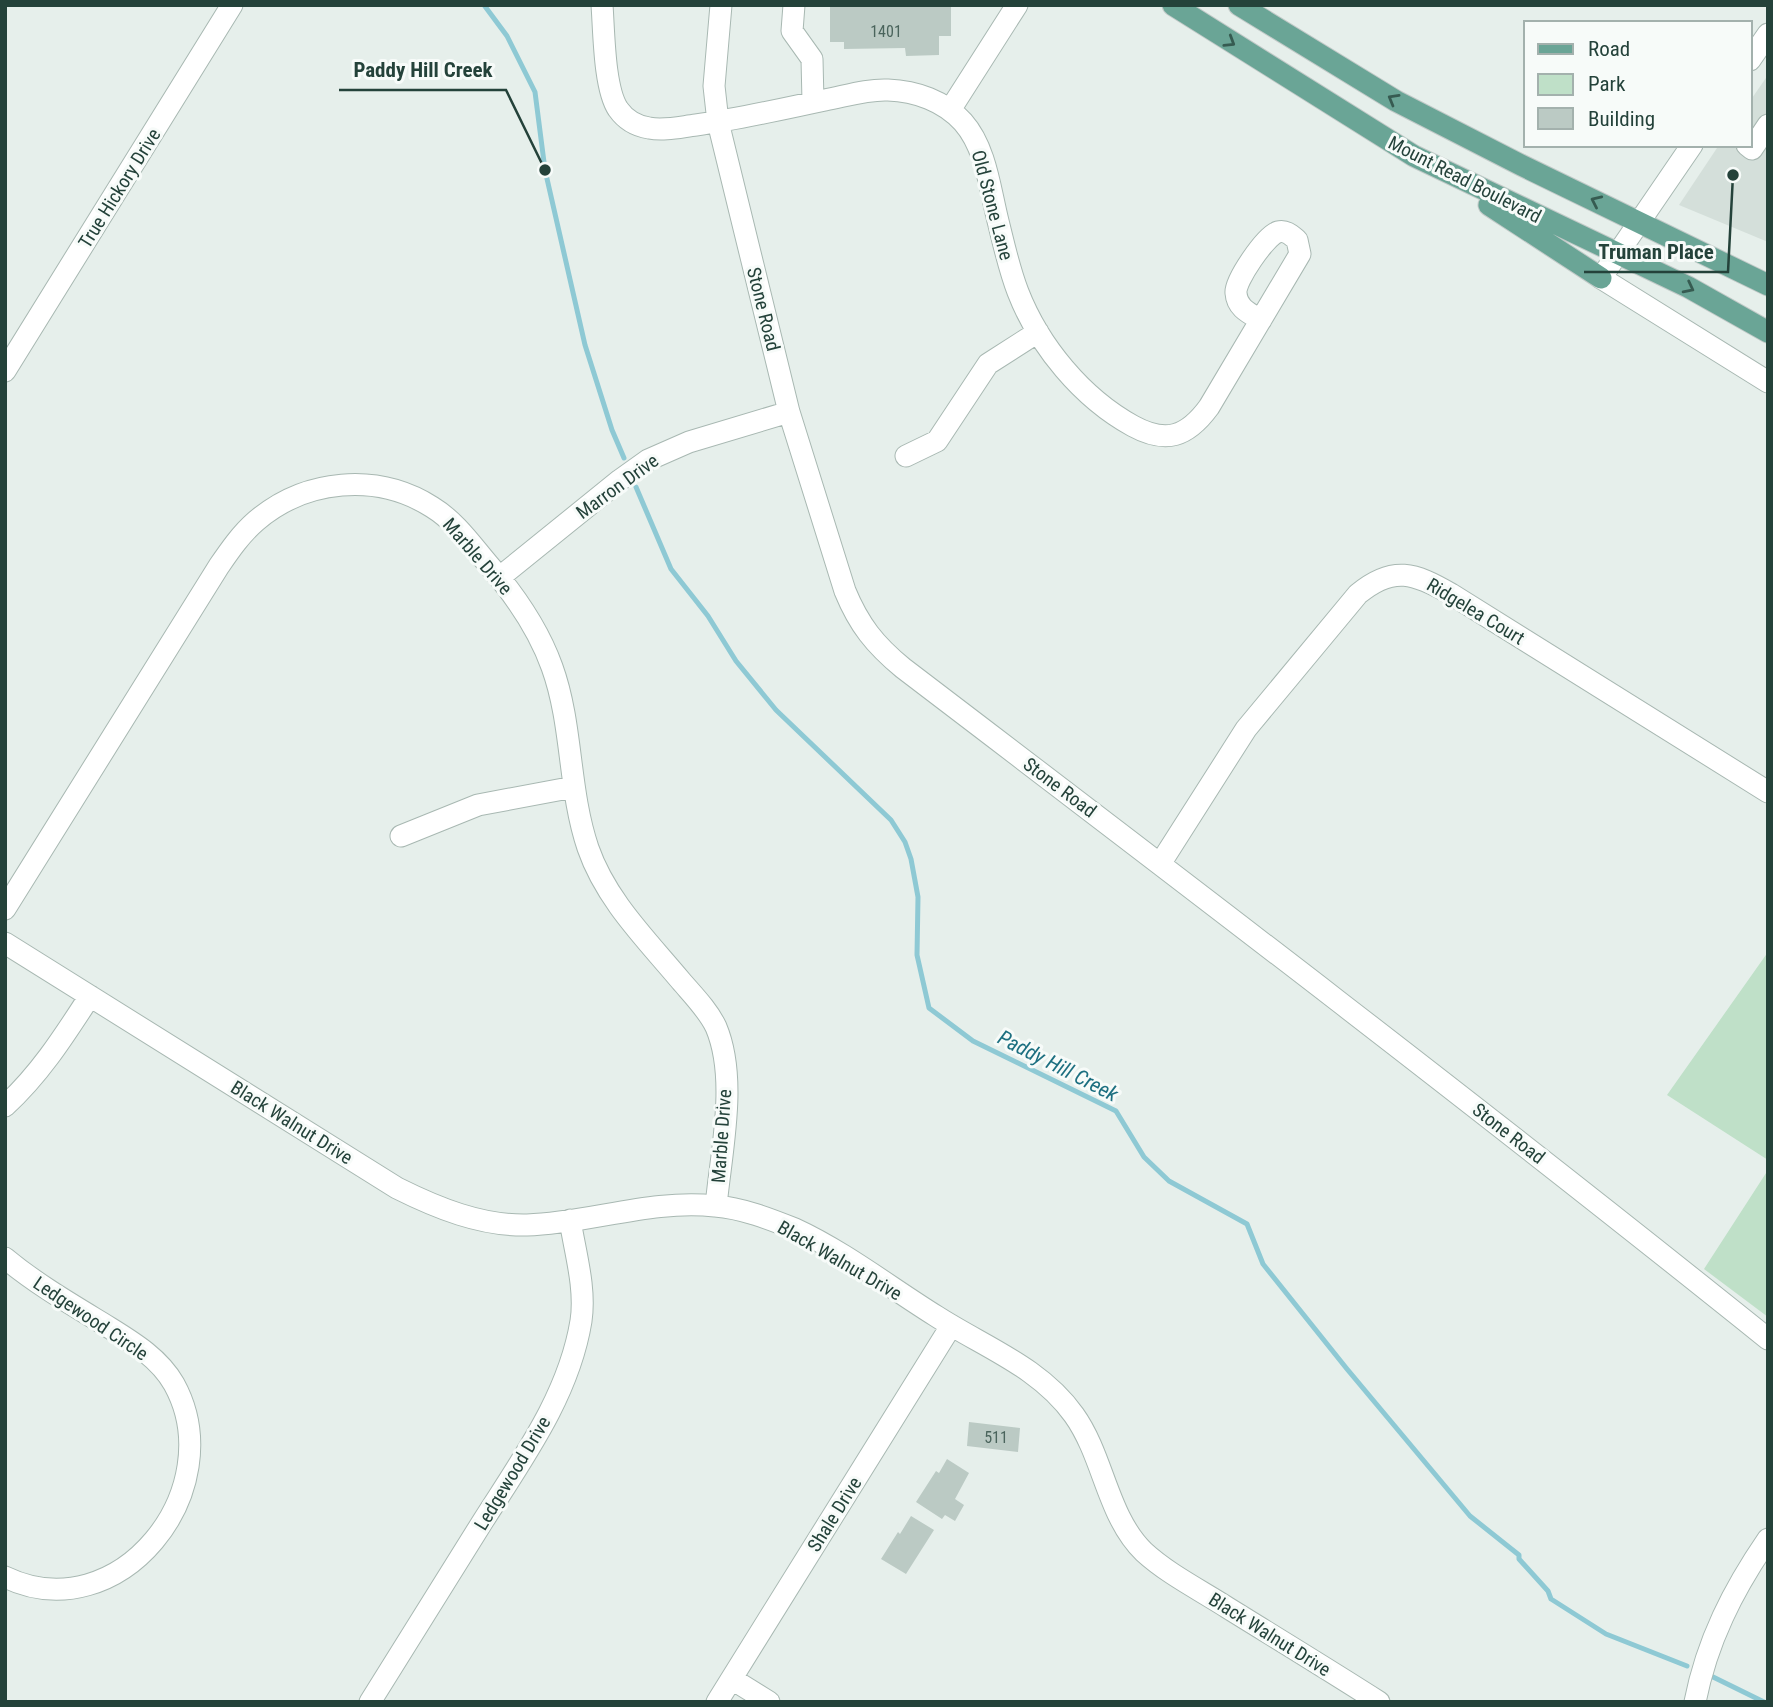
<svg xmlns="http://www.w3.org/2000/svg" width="1773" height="1707" font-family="'Roboto Condensed',sans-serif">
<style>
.built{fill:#d4dfda}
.green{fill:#bfe0c8}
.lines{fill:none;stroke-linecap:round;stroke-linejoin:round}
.stream{stroke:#8ec9d4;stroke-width:5}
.building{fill:#bbcac4}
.minor-casing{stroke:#a8b8b2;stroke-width:23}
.major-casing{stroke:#c2cac8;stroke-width:23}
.minor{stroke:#fff;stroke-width:21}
.major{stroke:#6aa596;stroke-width:21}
.oneway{stroke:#365b51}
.labels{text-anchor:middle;stroke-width:6;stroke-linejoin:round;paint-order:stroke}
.number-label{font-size:16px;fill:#4a645c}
.street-label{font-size:19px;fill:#24423a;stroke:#f7fbf9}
.water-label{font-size:21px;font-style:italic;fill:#1c6f80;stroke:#f7fbf9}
.leader{fill:none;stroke:#24423a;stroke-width:2.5}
.callout-dot{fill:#24423a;stroke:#f7fbf9;stroke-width:2.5}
.callout-label{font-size:21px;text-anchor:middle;font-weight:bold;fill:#24423a;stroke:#f7fbf9;stroke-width:6;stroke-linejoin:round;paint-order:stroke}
</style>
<rect width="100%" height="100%" fill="#e6efeb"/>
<path class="built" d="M1768 75V242L1679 205 1719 145H1750V101Z"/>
<path class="green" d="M1768 952V1160L1667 1095Z
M1768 1170V1317L1704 1269Z"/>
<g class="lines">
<path class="stream" d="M484 5 507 36 535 92 545 170 585 345 612 430 624 458
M636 487 671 569 708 616 736 661 776 710 891 820 905 842 911 859 918 897 917 955 929 1008 973 1041 1116 1111 1144 1157 1169 1181 1247 1224 1263 1264 1347 1369 1470 1516 1519 1555V1559L1548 1591 1551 1599 1606 1634 1687 1666
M1707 1674 1764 1702"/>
</g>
<path class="building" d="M830 5H951V36H939V55L906 56 905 48 844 49V42H830Z
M969 1422 1020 1428 1018 1452 967 1446Z
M947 1459 969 1473 955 1499 964 1505 955 1521 945 1515 942 1519 916 1502 936 1471 939 1473Z
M911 1516 934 1530 906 1574 881 1559 898 1532 900 1534Z"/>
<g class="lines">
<defs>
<path id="minor" d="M602 5C604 31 604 88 618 109 625 119 636 126 649 128 664 131 680 127 696 125 739 119 782 109 825 100 846 96 867 89 888 90 916 91 944 101 963 122 986 148 990 189 998 221 1004 245 1009 269 1018 292 1039 346 1082 398 1133 426 1166 444 1187 437 1209 407L1300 254 1297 240C1291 235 1286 230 1278 232 1266 235 1234 282 1236 293 1237 308 1249 313 1261 320
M721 5 714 86 718 122 789 412 845 591C859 625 875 645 903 668 1193 889 1483 1110 1768 1339
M794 5 792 31 812 59 813 102
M1750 60 1768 34
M950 110 1017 5
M1692 145 1601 278 1768 382
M1747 145 1752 149 1768 125
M5 371 232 5
M906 456 937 441 988 364 1038 332
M500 577 620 480 648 460 689 442 789 412
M401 836 478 805 574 787
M1160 864 1246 729 1358 594C1393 565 1415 573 1451 594L1768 792
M5 909 219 566C230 550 241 534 256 521 305 479 377 472 432 507 455 521 471 544 488 564 514 594 538 628 552 667 573 725 568 789 588 848 606 900 646 939 681 981 693 995 708 1010 716 1027 738 1079 721 1152 716 1206
M5 943 397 1188C437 1208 481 1226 527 1225 590 1223 652 1199 715 1206 742 1208 770 1219 795 1229 843 1251 891 1288 936 1316 984 1347 1040 1367 1074 1415 1104 1457 1107 1516 1144 1552 1168 1574 1200 1590 1228 1608 1278 1639 1329 1670 1379 1702
M5 1106C40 1074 64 1036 90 996
M5 1258C35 1283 69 1303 102 1323 129 1340 158 1356 174 1384 232 1489 119 1632 5 1577
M732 1679 769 1702
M370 1702C408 1641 446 1581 483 1521 523 1458 569 1395 581 1321 586 1288 575 1252 570 1220
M717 1702 951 1326
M1695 1702C1707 1641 1733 1590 1768 1539"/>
<path id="major" d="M1173 5 1414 156 1688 287 1768 332
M1239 5 1396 101 1521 165 1768 285
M1489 205 1601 278"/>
</defs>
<use href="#minor" class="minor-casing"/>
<use href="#major" class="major-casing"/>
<use href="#minor" class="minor"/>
<use href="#major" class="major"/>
</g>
<defs><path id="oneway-chevron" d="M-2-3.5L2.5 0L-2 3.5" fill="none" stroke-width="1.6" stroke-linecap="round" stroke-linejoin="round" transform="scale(1.75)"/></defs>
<g class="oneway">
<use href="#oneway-chevron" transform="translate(1230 42) rotate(32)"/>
<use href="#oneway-chevron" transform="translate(1393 99) rotate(-150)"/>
<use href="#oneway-chevron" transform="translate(1596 201) rotate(-155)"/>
<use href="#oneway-chevron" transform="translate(1689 288) rotate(27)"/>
</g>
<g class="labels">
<g class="number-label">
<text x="886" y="37">1401</text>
<text x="996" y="1443">511</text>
</g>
<g class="street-label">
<text transform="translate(1465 179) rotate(27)" y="7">Mount Read Boulevard</text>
<text transform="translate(119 188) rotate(-58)" y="7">True Hickory Drive</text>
<text transform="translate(993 205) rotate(75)" y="7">Old Stone Lane</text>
<text transform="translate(764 309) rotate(76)" y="7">Stone Road</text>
<text transform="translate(617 486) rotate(-36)" y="7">Marron Drive</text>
<text transform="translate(478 556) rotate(49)" y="7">Marble Drive</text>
<text transform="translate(1476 611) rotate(31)" y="7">Ridgelea Court</text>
<text transform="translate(1060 787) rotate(37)" y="7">Stone Road</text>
<text transform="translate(292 1122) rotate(32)" y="7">Black Walnut Drive</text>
<text transform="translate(1509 1133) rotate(38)" y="7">Stone Road</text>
<text transform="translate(721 1136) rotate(-86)" y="7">Marble Drive</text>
<text transform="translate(840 1260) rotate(30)" y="7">Black Walnut Drive</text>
<text transform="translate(91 1318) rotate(34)" y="7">Ledgewood Circle</text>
<text transform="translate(512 1473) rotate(-59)" y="7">Ledgewood Drive</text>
<text transform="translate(834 1514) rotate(-58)" y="7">Shale Drive</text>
<text transform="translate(1270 1634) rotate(32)" y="7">Black Walnut Drive</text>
</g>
<g class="water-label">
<text transform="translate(1058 1066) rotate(27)" y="7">Paddy Hill Creek</text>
</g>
</g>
<path class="leader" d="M545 170L506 90H339M1733 175L1728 272H1584"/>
<g class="callout-dot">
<circle cx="545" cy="170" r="7"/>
<circle cx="1733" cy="175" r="7"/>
</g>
<g class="callout-label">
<text x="423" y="77">Paddy Hill Creek</text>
<text x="1656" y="259">Truman Place</text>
</g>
<rect width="1773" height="1707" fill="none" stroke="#24423a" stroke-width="14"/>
<rect x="1524" y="21" width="228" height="126" fill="#f7fbf9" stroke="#a3b1ad" stroke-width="2"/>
<rect x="1538" y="44" width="35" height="10" fill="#6aa596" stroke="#a3b1ad" stroke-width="2"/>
<text x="1588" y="56" font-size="21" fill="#24423a">Road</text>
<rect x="1538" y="74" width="35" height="21" fill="#bfe0c8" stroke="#a3b1ad" stroke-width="2"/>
<text x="1588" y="91" font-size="21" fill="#24423a">Park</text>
<rect x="1538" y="108" width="35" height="21" fill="#bbcac4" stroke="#a3b1ad" stroke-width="2"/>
<text x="1588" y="126" font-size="21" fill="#24423a">Building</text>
</svg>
